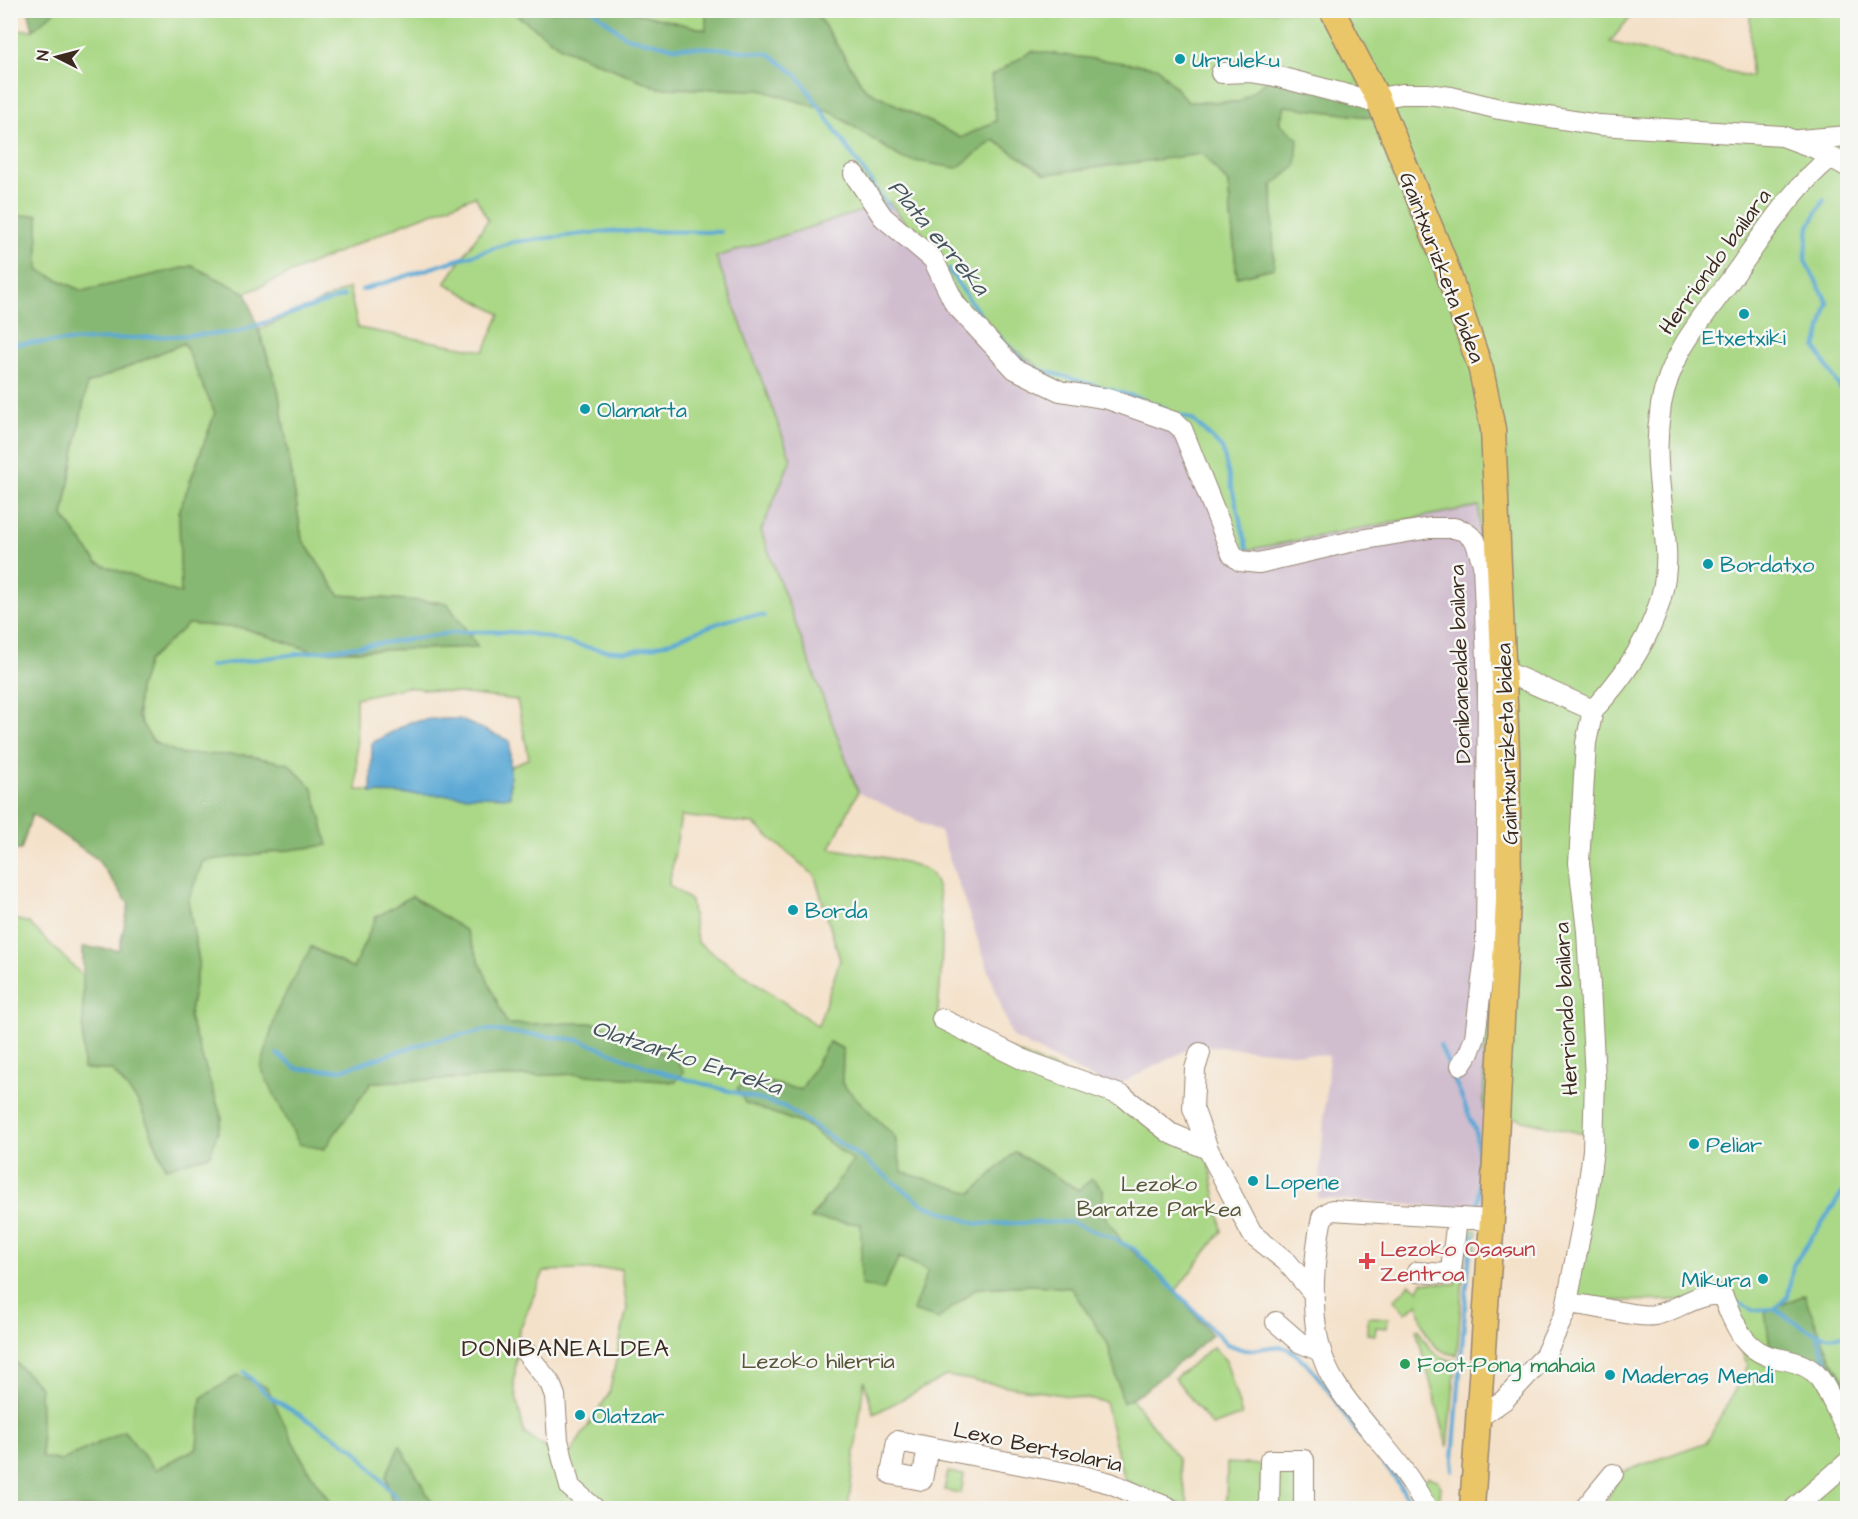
<svg xmlns="http://www.w3.org/2000/svg" width="1858" height="1519" font-family="'Architects Daughter',sans-serif">
<style>
.industrial{fill:#d0bdce}
.green{fill:#aad886;stroke:#728152;stroke-width:1.5;fill-rule:evenodd}
.forest{fill:#87b873;stroke:#617148;stroke-width:1.5;fill-rule:evenodd}
.water{fill:#5ba9d5;stroke:#4b6a7a;stroke-width:1.5}
.lines{fill:none;stroke-linecap:round;stroke-linejoin:round}
.stream{stroke:#5ba9d5;stroke-width:4}
.minor-casing{stroke:#988674;stroke-width:22}
.major-casing{stroke:#988674;stroke-width:27}
.minor{stroke:#fff;stroke-width:20}
.major{stroke:#ebc669;stroke-width:24}
.culture-dot{fill:#0f9aa8;stroke:#f6f6f2;stroke-width:2}
.health-dot{fill:#e0444e;stroke:#f6f6f2;stroke-width:2}
.leisure-dot{fill:#2e9e5b;stroke:#f6f6f2;stroke-width:2}
.labels{text-anchor:middle;stroke-width:5;stroke-linejoin:round;paint-order:stroke}
.culture-label{font-size:22px;fill:#0d838f;stroke:#f6f6f2;text-anchor:start}
.street-label{font-size:22px;fill:#3b2a1e;stroke:#f6f6f2}
.park-label{font-size:22px;fill:#575638;stroke:#f6f6f2}
.health-label{font-size:22px;fill:#be3a42;stroke:#f6f6f2;text-anchor:start}
.leisure-label{font-size:22px;fill:#27864d;stroke:#f6f6f2;text-anchor:start}
.water-label{font-size:24px;font-style:italic;fill:#46565e;stroke:#f6f6f2}
.neighbourhood-label{font-size:24px;letter-spacing:1.5px;fill:#3b2a1e;stroke:#f6f6f2}
</style>
<rect width="100%" height="100%" fill="#f6f6f2"/>
<filter id="ink" filterUnits="userSpaceOnUse"><feTurbulence type="fractalNoise" baseFrequency=".0167" numOctaves="2"/><feDisplacementMap in="SourceGraphic" scale="12" xChannelSelector="R" yChannelSelector="G"/><feConvolveMatrix kernelMatrix="1 2 1 2 8 2 1 2 1" color-interpolation-filters="sRGB"/></filter>
<filter id="wash" filterUnits="userSpaceOnUse"><feTurbulence type="fractalNoise" baseFrequency=".008" numOctaves="4" result="noise"/><feDisplacementMap in="SourceGraphic" scale="24" xChannelSelector="R" yChannelSelector="G"/><feGaussianBlur stdDeviation="1.35" result="paint"/><feColorMatrix in="noise" values="0 0 0 0 0 0 0 0 0 0 0 0 0 0 0 0 0 1.4 0 .05"/><feComposite in="paint" operator="in"/></filter>
<g filter="url(#wash)">
<rect width="100%" height="100%" fill="#f4e1c9"/>
<path class="industrial" d="M890 202 974 319 1063 385 1140 398 1183 427 1231 553 1479 505 1484 1210 1318 1198 1329 1056 1196 1045 1112 1088 1012 1037 940 832 858 792 761 531 791 459 716 257Z"/>
<path class="green" d="M55 10 511 11 561 47 659 88 761 90 830 111 903 159 957 168 994 140 1046 174 1202 153 1228 183 1237 277 1274 268C1273 215 1267 156 1285 106L1375 118 1279 72 1239 102H1188L1157 67 996 121 961 138 865 89 815 11H1635L1610 42 1751 77 1750 11H1847V145L1838 153 1848 159 1847 1385 1832 1362 1804 1296 1808 1360 1847 1424V1508H1602L1622 1472 1707 1442 1748 1365 1718 1300 1566 1301 1597 1137 1484 1111 1479 506 1231 553 1183 427 1140 398 1063 385 974 319 890 202 716 257 791 459 761 531 858 792 830 848C853 853 910 859 928 871 950 886 940 993 937 1019L1099 1087 1208 1156 1222 1231 1175 1292C1156 1266 1112 1243 1103 1212 1101 1206 1103 1196 1103 1189L1078 1190 1015 1152 972 1194 902 1172 895 1137 842 1084 843 1049 830 1042 801 1090 754 1079 745 1103 806 1125 854 1161 811 1218 862 1223 883 1290 899 1257 928 1270 938 1319 977 1288 1033 1285 1071 1288 1108 1344 1123 1402 1132 1399 1177 1457 1189 1508 1124 1480 1105 1402 946 1376 874 1414 864 1381 848 1508H435L400 1446 386 1476 393 1508H336C305 1473 287 1429 267 1387L201 1398 197 1448 154 1470 124 1431 61 1461 42 1457 40 1387 11 1357 10 918 29 923 83 976V1069L112 1070 139 1103 165 1167 222 1119 189 1017 199 962 188 901 203 861 327 845 246 755C226 754 202 757 181 754 137 745 127 698 147 662 155 648 176 635 188 624L243 628 316 652 478 647 447 603 339 595 302 539 278 389 259 330 349 288 358 328 484 351 500 314 445 283 488 220 475 196 393 228 246 293 192 266 82 291 38 270V215L11 216V30H33ZM406 687 517 700 529 758 510 767V796L357 790 356 698ZM681 816 754 824 815 876 840 960 818 1026 697 942 691 901 669 885ZM376 917 491 991 507 1024 595 1023 675 1082 577 1074 371 1082 323 1149 312 947 353 969ZM621 1269 627 1308 609 1394 565 1461 524 1433 514 1386 518 1334 544 1271Z
M628 11H706L707 30Z
M184 343 215 413 179 512 181 594 97 563 63 516 87 383Z
M1462 1229 1477 1230 1476 1251H1465L1457 1355C1428 1352 1423 1327 1418 1303L1406 1313 1394 1300 1410 1284 1418 1290 1422 1282 1456 1284Z
M1368 1317 1388 1318 1387 1328 1376 1327 1375 1335 1367 1334Z
M1416 1329H1419C1426 1346 1436 1359 1456 1361L1448 1447Z
M1213 1347 1226 1361 1242 1415 1212 1426 1175 1378Z
M1227 1463 1262 1465 1260 1508H1226Z
M1272 1463H1302V1508H1272Z
M948 1472 964 1475 961 1493 944 1490Z
M1428 1477 1437 1480 1441 1487 1440 1497 1435 1503 1426 1502 1419 1483Z"/>
<path class="forest" d="M28 10H55V11L33 30Z
M511 11H628L706 30V11H815L865 89 961 138 996 121 991 76 1032 51 1157 67 1188 102H1239L1279 72 1367 91 1376 118 1285 106 1279 122 1298 139 1296 166 1272 186 1274 268 1237 277 1228 183 1202 154 1046 174 994 140 957 168 903 159 830 111 761 90 659 88 561 47Z
M38 215V270L82 291 192 266 246 293 278 389 302 539 339 595 447 603 478 647 316 652 243 628 188 624 148 661 139 689 137 716 153 742 181 754 246 755 289 764 313 789 328 845 203 861 188 901 199 962 189 1017 222 1119 210 1155 166 1168 139 1103 112 1070 83 1069V947L119 950 129 904 97 859 32 814 21 850H11L10 216ZM184 343 215 413 179 512 181 594 97 563 63 516 87 384Z
M412 896 466 931 507 1024 595 1023 676 1059 684 1072 675 1082 577 1074 372 1082 324 1149 299 1144 261 1068 277 1010 311 947 353 969 376 917Z
M829 1042 843 1049 842 1084 895 1137 902 1172 972 1193 1015 1152 1078 1190 1092 1179 1103 1189V1213L1122 1242 1167 1281 1212 1335 1143 1392 1123 1403 1108 1344 1071 1288 1033 1285 977 1288 938 1319 913 1311 928 1270 899 1257 883 1290 861 1285V1224L811 1219 853 1161 806 1125 745 1103 737 1088 754 1079 801 1090Z
M1804 1295 1832 1362 1847 1385V1424L1823 1375 1770 1347 1765 1312Z
M10 1357 40 1387 42 1457 61 1461 124 1431 155 1470 197 1448 201 1398 238 1375 267 1387C287 1429 305 1473 336 1508H11Z
M400 1445 435 1508H393L386 1476Z"/>
<path class="water" d="M431 719H459L510 741V797L371 793 372 743 410 722Z"/>
<g class="lines">
<path class="stream" d="M593 10 626 37 673 47 717 48 770 54 798 76 889 208
M10 16 21 10
M1824 200 1809 226 1805 261 1828 303 1816 348 1848 401
M948 269 985 322
M362 290 513 242 610 231 721 232
M994 332 1031 367 1139 398 1167 409
M10 344 234 333 344 296
M1177 414 1193 420 1222 448 1247 548
M210 666C268 657 324 651 382 643 410 640 439 633 467 632 487 631 511 631 531 634 564 640 595 653 629 651 677 648 716 613 764 616
M1440 1045 1476 1132 1479 1172 1478 1205
M277 1054 298 1069 341 1070 431 1041 487 1030 580 1040 657 1071 783 1106 862 1158 924 1205 977 1224 1070 1222 1110 1237 1134 1249 1227 1344C1233 1346 1239 1349 1245 1350 1259 1352 1276 1341 1290 1350 1317 1368 1335 1402 1354 1428 1374 1454 1397 1475 1411 1506
M1733 1301 1753 1310 1775 1309 1788 1296 1793 1265 1843 1192
M1775 1309C1797 1323 1821 1344 1848 1334
M1817 1335 1831 1373 1848 1401
M244 1372 269 1396 355 1449 405 1508
M1452 1471 1469 1261 1473 1234"/>
</g>
</g>
<g filter="url(#ink)">
<g class="lines">
<defs>
<path id="minor" d="M1221 73 1250 72 1275 76 1367 100 1402 94H1427L1451 97 1499 109 1599 125 1782 136 1817 149 1848 167
M1799 140 1848 136
M854 174 883 217 933 259 955 304 1015 369 1060 391 1108 399 1174 422 1182 429 1232 554 1240 561 1259 563 1354 541 1430 528H1454L1464 531 1475 540 1483 564 1488 684 1486 948 1475 1037 1469 1053 1461 1065
M1504 671 1593 710C1633 668 1670 609 1666 549 1663 496 1652 461 1661 405 1671 349 1708 313 1739 268 1768 228 1792 189 1831 157
M942 1019 1026 1061 1123 1096 1170 1133 1208 1149
M1200 1053 1195 1069 1193 1108 1208 1149 1252 1234 1287 1262 1314 1294
M1417 1272 1446 1274 1451 1271 1457 1218
M1567 1304C1592 1303 1636 1319 1655 1315 1679 1310 1696 1292 1722 1295 1735 1323 1742 1351 1776 1358 1789 1360 1803 1363 1814 1372 1826 1382 1839 1418 1848 1432
M1276 1322 1299 1342 1320 1351
M524 1350 550 1383 555 1396 558 1440 570 1487 594 1508
M1478 1418 1504 1400 1544 1357 1565 1313 1586 1205 1593 1150 1595 1078 1587 931 1579 863 1586 743 1593 710
M928 1447 922 1480 891 1474 897 1441 1083 1476 1110 1483 1169 1508
M1269 1508 1270 1460H1304V1508
M1426 1508C1404 1461 1363 1427 1335 1383 1306 1338 1312 1267 1322 1217L1332 1210 1492 1220
M1585 1508 1613 1474
M1795 1508 1848 1462"/>
<path id="major" d="M1332 10 1378 99 1443 258 1481 370 1493 429 1507 750 1509 880 1492 1220 1472 1508"/>
</defs>
<use href="#minor" class="minor-casing"/>
<use href="#major" class="major-casing"/>
<use href="#minor" class="minor"/>
<use href="#major" class="major"/>
</g>
</g>
<g class="culture-dot">
<circle cx="1180" cy="59" r="6"/>
<circle cx="1744" cy="314" r="6"/>
<circle cx="585" cy="409" r="6"/>
<circle cx="1708" cy="564" r="6"/>
<circle cx="793" cy="910" r="6"/>
<circle cx="1694" cy="1144" r="6"/>
<circle cx="1253" cy="1181" r="6"/>
<circle cx="1763" cy="1279" r="6"/>
<circle cx="1610" cy="1375" r="6"/>
<circle cx="580" cy="1415" r="6"/>
</g>
<path class="health-dot" d="M1364 1252h6v6h6v6h-6v6h-6v-6h-6v-6h6z"/>
<circle class="leisure-dot" cx="1405" cy="1364" r="6"/>
<g class="labels">
<g class="culture-label">
<text x="1192" y="67">Urruleku</text>
<text x="1744" y="345" text-anchor="middle">Etxetxiki</text>
<text x="597" y="417">Olamarta</text>
<text x="1720" y="572">Bordatxo</text>
<text x="805" y="918">Borda</text>
<text x="1706" y="1152">Peliar</text>
<text x="1265" y="1189">Lopene</text>
<text x="1751" y="1287" text-anchor="end">Mikura</text>
<text x="1622" y="1383">Maderas Mendi</text>
<text x="592" y="1423">Olatzar</text>
</g>
<g class="street-label">
<text transform="translate(1714 261) rotate(-54)" y="8">Herriondo bailara</text>
<text transform="translate(1443 267) rotate(69)" y="8">Gaintxurizketa bidea</text>
<text transform="translate(1459 664) rotate(-92)" y="8">Donibanealde bailara</text>
<text transform="translate(1506 744) rotate(-92)" y="8">Gaintxurizketa bidea</text>
<text transform="translate(1565 1009) rotate(-93)" y="8">Herriondo bailara</text>
<text transform="translate(1038 1446) rotate(12)" y="8">Lexo Bertsolaria</text>
</g>
<g class="park-label">
<text x="1159" y="1191">Lezoko<tspan x="1159" dy="25">Baratze Parkea</tspan></text>
<text x="818" y="1368">Lezoko hilerria</text>
</g>
<g class="health-label">
<text x="1380" y="1256">Lezoko Osasun<tspan x="1380" dy="25">Zentroa</tspan></text>
</g>
<g class="leisure-label">
<text x="1417" y="1372">Foot-Pong mahaia</text>
</g>
<g class="water-label">
<text transform="translate(939 237) rotate(50)" y="8">Plata erreka</text>
<text transform="translate(687 1057) rotate(18)" y="8">Olatzarko Erreka</text>
</g>
<g class="neighbourhood-label">
<text x="566" y="1356">DONIBANEALDEA</text>
</g>
</g>
<rect width="1858" height="1519" fill="none" stroke="#f6f6f2" stroke-width="36"/>
<g transform="translate(57 57) rotate(276)" stroke="#f6f6f2" stroke-width="4.5" paint-order="stroke">
<path d="M0-4.5L10 22L0 15L-10 22Z" fill="#3b2a1e"/>
<text y="-9" font-size="16" font-weight="bold" text-anchor="middle" fill="#3b2a1e">N</text>
</g>
</svg>
